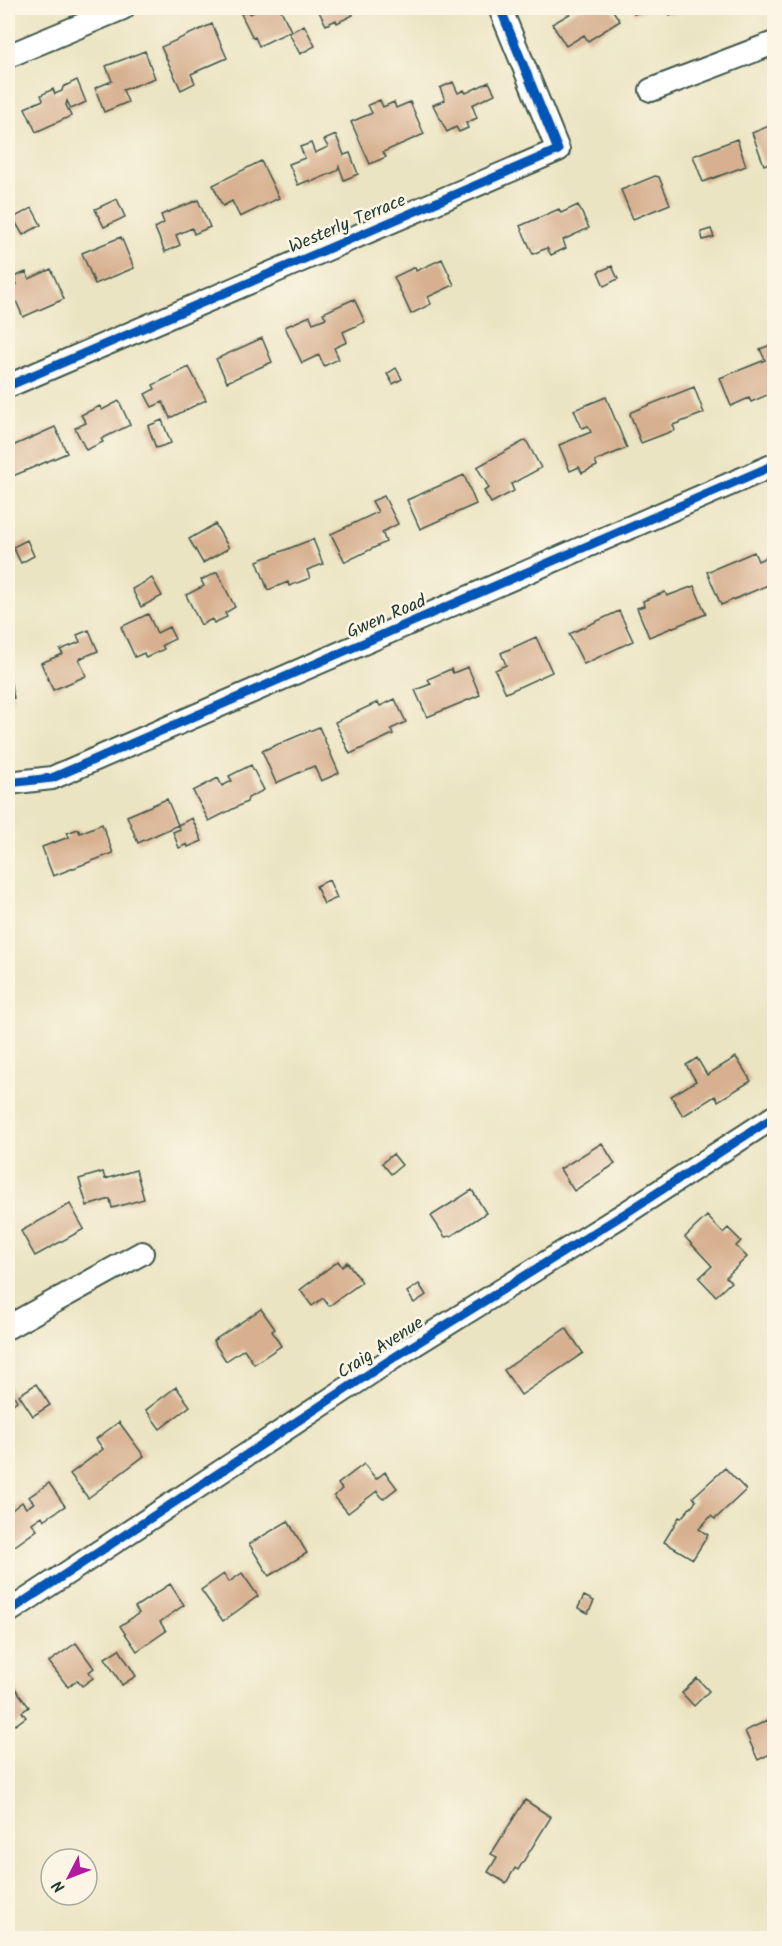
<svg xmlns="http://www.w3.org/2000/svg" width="782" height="1946" font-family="Kalam,sans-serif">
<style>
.building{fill:#d7b090}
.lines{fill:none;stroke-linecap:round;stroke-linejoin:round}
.minor-casing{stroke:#3e5649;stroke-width:26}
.minor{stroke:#fff;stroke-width:22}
.cycleway-casing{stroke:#fcf5e5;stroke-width:13}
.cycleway{stroke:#0057b8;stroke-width:9}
.labels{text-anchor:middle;stroke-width:5;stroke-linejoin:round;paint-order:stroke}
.street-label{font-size:18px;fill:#1f3d34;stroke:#fcf5e5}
</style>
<rect width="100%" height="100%" fill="#fcf5e5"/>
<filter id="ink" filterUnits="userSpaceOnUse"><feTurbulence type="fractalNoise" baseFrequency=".0167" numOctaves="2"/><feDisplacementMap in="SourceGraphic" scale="12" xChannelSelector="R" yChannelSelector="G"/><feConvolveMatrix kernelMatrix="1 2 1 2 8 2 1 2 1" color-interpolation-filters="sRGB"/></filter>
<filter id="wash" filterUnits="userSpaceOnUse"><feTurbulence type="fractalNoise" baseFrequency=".008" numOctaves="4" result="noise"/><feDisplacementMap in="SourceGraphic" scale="24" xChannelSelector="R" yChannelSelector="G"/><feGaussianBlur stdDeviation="1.35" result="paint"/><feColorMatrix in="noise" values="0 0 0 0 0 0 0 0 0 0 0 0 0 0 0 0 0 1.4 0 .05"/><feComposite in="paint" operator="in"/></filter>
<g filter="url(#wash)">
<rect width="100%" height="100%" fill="#ebe4c3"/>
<g id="blocks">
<path class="building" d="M256 8H280L291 31 259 46 255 37 253 38 241 14 249 11 250 14 254 12 252 9Z
M317 8H349L353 15 337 23 336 20 326 25Z
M580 8H611L620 21 588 41 584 35 566 46 552 24Z
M632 8H652L634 14Z
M667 8H689L670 15Z
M212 24 227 58 191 74 195 83 181 90 161 47Z
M304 25 315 46 300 54 289 33Z
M145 51 155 78 123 90 128 102 104 112 95 88 112 81 106 66Z
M77 80 86 102 71 109 67 101 66 105 71 116 36 132 25 108 43 100 41 95 53 89 55 94 62 91 63 87Z
M453 82 458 93 464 90 466 93 489 82 495 94 472 105 477 118 466 123 468 128 459 132 456 127 447 132 433 105 445 100 440 88Z
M380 100 383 107 394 102 396 108 410 102 424 134 383 152 386 157 370 164 351 122 372 113 368 105Z
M774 124V161L764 165 752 133Z
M336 135 344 155 350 153 358 174 344 180 339 166 337 171 311 182 310 180 298 185 289 164 305 158 300 147 311 143 315 153 328 147 324 140Z
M737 139 746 166 703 182 693 156Z
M261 161 279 198 240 217 232 201 223 206 221 203 213 185Z
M655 176 659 177 670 204 633 219 621 190Z
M117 199 125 217 104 227 95 209Z
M198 200 210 227 194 234 192 228 176 235 180 245 165 252 155 228 164 223 161 215Z
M578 205 589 228 563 240 566 248 551 255 547 248 533 254 520 226 559 209 561 213Z
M32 208 41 225 23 235 13 218Z
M711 229 714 237 703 240 701 232Z
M121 237 134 268 95 284 82 253Z
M442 259 454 285 428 297 431 304 411 314 394 277 415 267 416 271Z
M612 266 618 279 604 286 598 272Z
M51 269 64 299 23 317 10 287 17 284 14 277 26 272 29 279Z
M354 299 365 322 343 332 347 342 334 348 339 359 324 366 319 355 302 363 285 327 310 316 313 323 326 318 323 313Z
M262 338 272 362 227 382 216 359Z
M773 344 774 392 751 402 749 398 731 406 720 378 765 360 760 349Z
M189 367 206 400 170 418 163 402 152 407 145 394 155 389 153 385Z
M396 368 402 379 393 384 387 374Z
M694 387 704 413 673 425 675 430 641 443 630 414 631 412Z
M606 397 627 448 595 461 597 466 582 473 579 467 570 471 559 445 591 432 588 426 582 428 574 410Z
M119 401 130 425 101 439 103 442 86 450 75 428 86 423 81 415 100 406 102 410Z
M162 420 171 443 156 448 148 426Z
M55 427 67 453 13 476 8 463V448Z
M526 440 541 468 511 484 514 491 491 503 484 491 489 488 477 467Z
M464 475 476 504 420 529 407 500Z
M384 496 398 524 382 532 386 542 345 562 331 534 378 512 372 501Z
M215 524 229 548 203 563 189 539Z
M313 539 323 564 307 570 310 578 289 586 288 582 268 590 257 561Z
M27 540 34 556 21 563 13 547Z
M754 552 758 561 773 554 774 558V588L771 590 768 585 721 605 707 572Z
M217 572 235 607 225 613 227 617 214 623 212 619 201 625 186 595 204 586 201 580Z
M152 578 162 596 141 607 132 589Z
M694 586 706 614 649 637 637 608 644 606 643 601 665 592 667 596Z
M619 611 633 641 584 664 569 634Z
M148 614 157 633 169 627 175 639 162 645 164 649 146 658 144 653 135 657 121 627Z
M89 630 98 651 79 659 86 676 53 690 41 663 63 654 60 650 80 642 77 635Z
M536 637 552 672 506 693 495 670 506 665 501 653Z
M468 667 480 695 427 717 415 690 431 684 428 679 451 669 453 673Z
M8 671 14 698 8 700Z
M395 699 406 722 391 729 393 734 350 754 335 722 378 702 380 706Z
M319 727 339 773 321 781 314 766 276 783 262 751Z
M251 765 264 790 248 798 247 802 209 821 193 791 218 778 222 786 232 781 229 776Z
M167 799 178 825 192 818 202 841 188 847 187 844 179 848 173 832 180 829 178 825 138 843 127 816Z
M102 824 113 853 53 876 42 847 69 837 67 833 78 829 80 833Z
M329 880 337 898 324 904 316 886Z
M736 1057 751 1081 718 1101 715 1096 683 1116 671 1096 696 1081 686 1065 697 1058 707 1075Z
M602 1143 615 1164 574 1191 560 1169Z
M393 1154 402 1165 391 1174 382 1163Z
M136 1170 144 1199 112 1208 110 1199 87 1206 79 1179 103 1172 105 1179Z
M472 1190 486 1213 451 1236 445 1237 431 1216Z
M70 1204 84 1229 35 1256 21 1231Z
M707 1216 723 1233 728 1228 741 1241 736 1246 747 1257 726 1277 731 1282 716 1296 699 1278 712 1266 685 1237Z
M338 1261 342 1267 347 1262 362 1282 329 1306 323 1298 312 1306 300 1290Z
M419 1284 426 1295 414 1303 407 1292Z
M261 1309 275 1329 272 1331 281 1346 254 1364 244 1349 226 1361 213 1341Z
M566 1328 583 1353 521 1395 504 1370Z
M36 1384 50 1405 33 1416 19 1395Z
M8 1385 17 1401 8 1407Z
M176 1387 190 1406 160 1429 146 1410Z
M119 1422 144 1456 88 1498 70 1474 103 1449 96 1439Z
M364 1464 376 1479 385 1472 397 1488 383 1499 377 1491 348 1513 334 1496 342 1489 338 1484Z
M725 1468 746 1490 715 1519 711 1516 699 1529 708 1535 693 1559 664 1542 679 1517 681 1518 696 1501 693 1497Z
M49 1483 65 1506 44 1520 42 1516 32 1523 37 1530 12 1548 8 1542V1513L22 1502 26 1508 34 1503 29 1497Z
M288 1521 307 1553 269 1576 249 1544Z
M242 1573 258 1596 223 1621 201 1590 224 1574 229 1582Z
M170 1584 184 1605 160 1622 166 1631 137 1651 120 1626 139 1613 135 1607Z
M584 1596 594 1601 588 1613 578 1608Z
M76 1643 94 1668 89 1672 93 1678 82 1686 77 1680 68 1687 49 1662Z
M119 1649 136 1676 122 1685 105 1658Z
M697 1678 709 1691 694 1706 682 1693Z
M12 1684 29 1707 22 1712 26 1717 15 1725 11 1720 8 1723V1688Z
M768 1720 770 1724 774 1722V1752L758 1760 745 1731Z
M525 1800 551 1817 518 1870 515 1868 506 1883 488 1872 497 1857 491 1854Z"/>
</g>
</g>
<g filter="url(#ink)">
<use href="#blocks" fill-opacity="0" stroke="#3e5649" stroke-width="1.5"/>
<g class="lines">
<defs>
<path id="minor" d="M8 56 123 8
M651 90 774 43
M8 386 558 150 500 8
M8 783 52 778 774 465
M8 1327 142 1253
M8 1612 393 1358 629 1211 774 1117"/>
</defs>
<use href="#minor" class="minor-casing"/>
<use href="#minor" class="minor"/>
<defs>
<path id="cycleway" d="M8 386 558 150 500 8
M8 783 52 778 774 465
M8 1612 393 1358 629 1211 774 1117"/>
</defs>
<use href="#cycleway" class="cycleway-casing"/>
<use href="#cycleway" class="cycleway"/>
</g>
</g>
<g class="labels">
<g class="street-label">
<text transform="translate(347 223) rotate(-23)" y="6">Westerly Terrace</text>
<text transform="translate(386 616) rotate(-23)" y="6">Gwen Road</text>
<text transform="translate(380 1347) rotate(-33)" y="6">Craig Avenue</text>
</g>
</g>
<rect width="782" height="1946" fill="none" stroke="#fcf5e5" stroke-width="30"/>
<g transform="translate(69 1877) rotate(228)"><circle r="28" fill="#fcf5e5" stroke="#a4ab9e" stroke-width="1.5"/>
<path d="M0-4.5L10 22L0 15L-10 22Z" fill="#b5179e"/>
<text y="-9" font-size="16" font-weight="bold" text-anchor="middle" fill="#1f3d34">N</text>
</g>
</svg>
